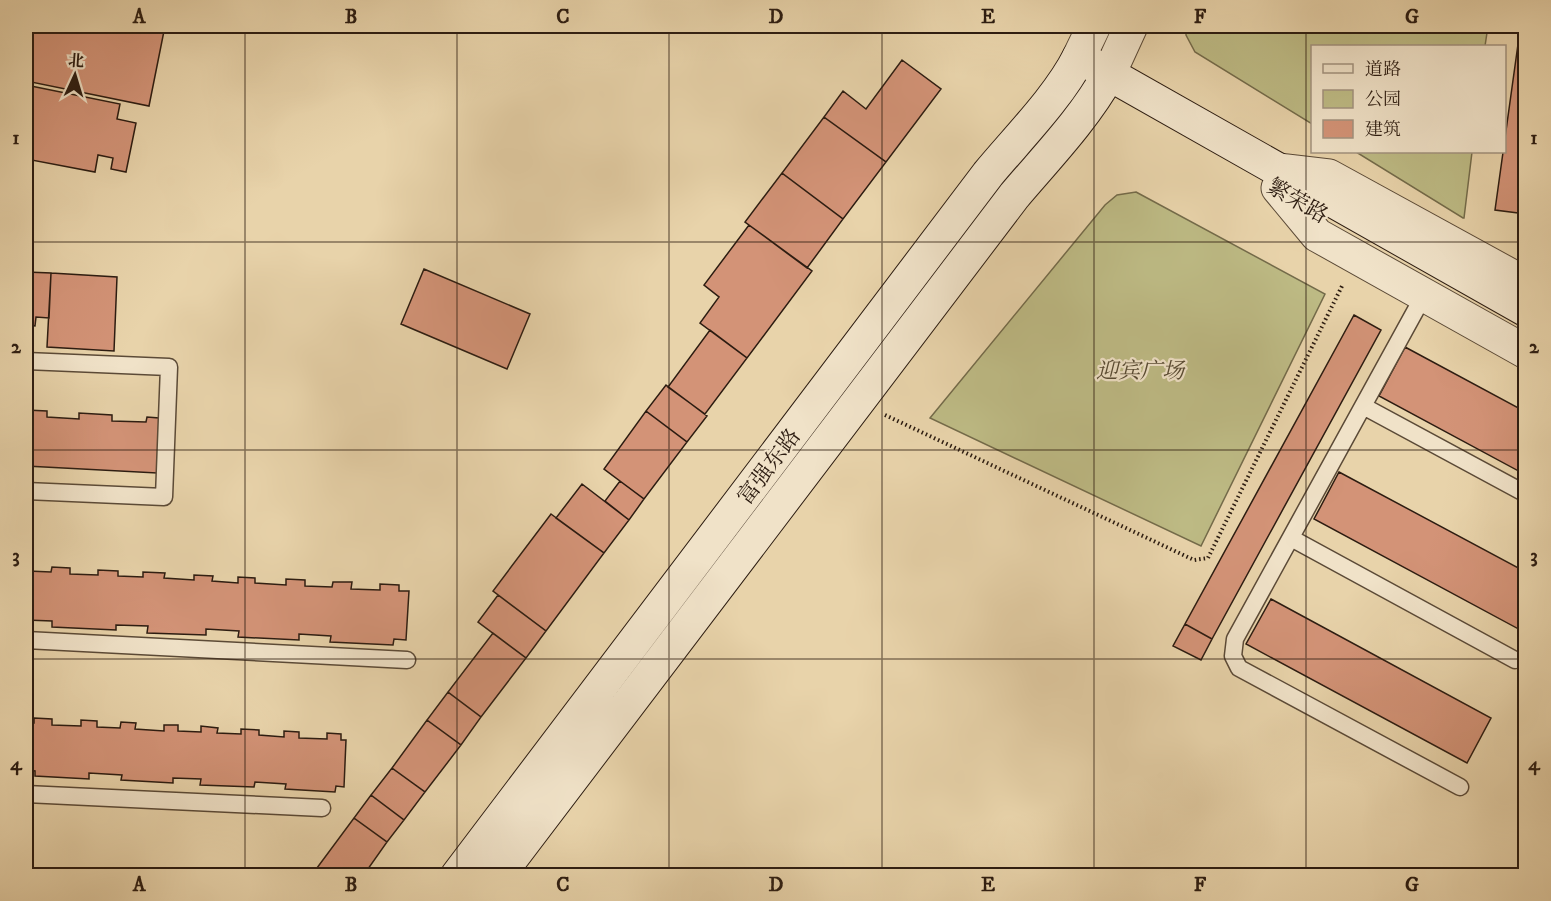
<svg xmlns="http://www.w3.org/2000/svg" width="1551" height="901" font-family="'IM FELL DW Pica','Noto Serif SC',serif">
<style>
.park{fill:#bdba84;stroke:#746b4a;stroke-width:1.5}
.building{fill:#d39377;stroke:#2c1c11;stroke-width:1.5}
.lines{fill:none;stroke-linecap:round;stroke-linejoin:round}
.service-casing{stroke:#5b4a37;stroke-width:19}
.minor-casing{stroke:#5b4a37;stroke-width:35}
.tertiary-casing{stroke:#5b4a37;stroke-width:35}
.secondary-casing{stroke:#2c1c11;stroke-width:35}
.path{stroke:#2c1c11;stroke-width:4;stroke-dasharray:1.5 3;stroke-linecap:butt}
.service{stroke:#f0e2c8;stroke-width:16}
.minor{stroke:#f0e2c8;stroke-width:33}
.tertiary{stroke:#f0e2c8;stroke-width:33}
.secondary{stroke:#f0e2c8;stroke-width:33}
.grid{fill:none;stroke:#2c1c11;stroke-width:1.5;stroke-opacity:0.55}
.labels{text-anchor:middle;stroke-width:4.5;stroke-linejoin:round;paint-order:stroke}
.street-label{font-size:22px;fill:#2c1c11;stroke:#f0e2c8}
.park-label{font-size:22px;font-style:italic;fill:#584b34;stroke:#f0e2c8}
.neatline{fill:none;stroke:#2c1c11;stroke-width:2}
.grid-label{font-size:20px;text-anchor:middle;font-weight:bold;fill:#2c1c11}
</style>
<rect width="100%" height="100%" fill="#e8d3aa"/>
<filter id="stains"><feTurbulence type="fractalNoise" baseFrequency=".00333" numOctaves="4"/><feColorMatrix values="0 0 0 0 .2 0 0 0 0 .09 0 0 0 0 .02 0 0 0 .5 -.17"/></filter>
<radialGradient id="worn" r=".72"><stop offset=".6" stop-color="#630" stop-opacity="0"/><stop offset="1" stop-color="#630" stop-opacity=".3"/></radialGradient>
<path class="park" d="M1186 26H1488L1485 46H1312V124L1195 52 1186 35Z
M1356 152H1472L1464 218H1463Z
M1136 192 1325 294 1201 546 930 418 1105 205 1117 195Z"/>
<path class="building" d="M26 26H165L149 106 26 81Z
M1519 37 1526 38V214L1495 210Z
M902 60 941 89 886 162 824 117 843 91 866 109Z
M26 85 120 104 117 119 136 123 126 172 111 169 113 158 98 155 95 172 26 159Z
M824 117 886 162 843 219 782 173Z
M782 173 843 219 807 268 745 222Z
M749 225 812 271 747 358 700 323 719 297 704 285Z
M424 269 530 314 507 369 401 324Z
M26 272 51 273 49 318 36 317 35 326 26 325Z
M51 273 117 277 114 351 47 347Z
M1354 315 1381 330 1212 639 1185 624Z
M710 330 747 358 705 414 668 387Z
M1405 347 1526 412V475L1379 396Z
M666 385 707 416 687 442 646 411Z
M26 410 47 411V417L79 419V413L112 415V421L146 422 147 417 159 418 157 473 26 466Z
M646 411 687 442 644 499 604 469Z
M1339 472 1526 572V633L1314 519Z
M620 481 644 499 629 520 605 501Z
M582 484 629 520 604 553 556 518Z
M551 514 604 553 546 631 493 591Z
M26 566H28V571L51 572 52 567 70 568V574L98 575V570L118 571V576L143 577V572L165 573 164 578 194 580V575L213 576 212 581 238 583V577L255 578V583L286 585V579L305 580V586L332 587 333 582H352L351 589 380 590V584L399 585V591H409L406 640 394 639 393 645 330 642 331 636 299 634V640L238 637 239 631 206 629V635L147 633 148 626 116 625V630L52 627V621L26 620V627Z
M498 595 546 631 526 658 478 622Z
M1271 599 1491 718 1467 763 1246 644Z
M1185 624 1212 639 1201 660 1173 646Z
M493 633 526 658 481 717 448 692Z
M448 692 481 717 461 745 427 720Z
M34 718 52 719V725L81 726V720L97 721V727L120 728 121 722 136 723 135 729 164 731V725H178V731L201 732V726L218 728 217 733 241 734V729L259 730V735L284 737V731L299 732V738L327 739V733L341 734V740H346L344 787 336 786 335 792 285 789 286 784 255 782 254 787 200 785 201 779 173 778V783L121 780 122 775 89 773V779L35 776V771L26 770V723H34Z
M427 720 461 745 425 792 392 768Z
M392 768 425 792 404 820 371 795Z
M371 795 404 820 387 842 354 818Z
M354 818 387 842 363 876H311Z"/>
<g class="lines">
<defs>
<path id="service" d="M1424 295 1235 639 1233 656 1239 668 1460 787
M26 361 169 367 164 497 26 491
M1363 406 1526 494
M1291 538 1515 660
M26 640 407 660
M26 794 322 808"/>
<path id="minor" d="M1278 170 1329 176 1526 284
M1278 188 1317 235 1526 352"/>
<path id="tertiary" d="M1079 57 1094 26
M1109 74 1131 26"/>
<path id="secondary" d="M457 876 988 174C1017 139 1059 97 1079 57L1526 310
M498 876 1014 196C1047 157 1084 119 1109 74"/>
</defs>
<use href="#service" class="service-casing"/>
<use href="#minor" class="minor-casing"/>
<use href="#tertiary" class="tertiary-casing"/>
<use href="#secondary" class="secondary-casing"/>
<path class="path" d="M885 415 1194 560 1208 558 1343 284"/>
<use href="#service" class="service"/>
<use href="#minor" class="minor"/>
<use href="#tertiary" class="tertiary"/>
<use href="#secondary" class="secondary"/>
</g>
<path class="grid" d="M245 26V876M457 26V876M669 26V876M882 26V876M1094 26V876M1306 26V876M26 242H1526M26 450H1526M26 659H1526"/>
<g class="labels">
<g class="street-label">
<text transform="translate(1298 200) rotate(30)" y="8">繁荣路</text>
<text transform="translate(768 466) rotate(-53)" y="8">富强东路</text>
</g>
<g class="park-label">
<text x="1140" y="378">迎宾广场</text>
</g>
</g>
<rect width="1551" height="901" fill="none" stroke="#e8d3aa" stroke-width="66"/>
<rect x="1311" y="45" width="195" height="108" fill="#f0e2c8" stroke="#a2937f" stroke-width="1.5"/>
<rect x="1323" y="64" width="30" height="9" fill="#f0e2c8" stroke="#a2937f" stroke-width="1.5"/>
<text x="1365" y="75" font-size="18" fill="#2c1c11">道路</text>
<rect x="1323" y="90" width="30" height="18" fill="#bdba84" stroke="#a2937f" stroke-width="1.5"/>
<text x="1365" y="105" font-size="18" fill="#2c1c11">公园</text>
<rect x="1323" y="120" width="30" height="18" fill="#d39377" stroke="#a2937f" stroke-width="1.5"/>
<text x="1365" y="135" font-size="18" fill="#2c1c11">建筑</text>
<g transform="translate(75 75) rotate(4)" stroke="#f0e2c8" stroke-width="4.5" paint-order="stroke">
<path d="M0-4.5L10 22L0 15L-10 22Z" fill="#2c1c11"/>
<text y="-9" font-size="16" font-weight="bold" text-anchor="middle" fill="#2c1c11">北</text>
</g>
<rect x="33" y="33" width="1485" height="835" class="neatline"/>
<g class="grid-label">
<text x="139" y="23">A</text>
<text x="351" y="23">B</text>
<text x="563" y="23">C</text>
<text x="776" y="23">D</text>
<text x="988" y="23">E</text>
<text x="1200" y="23">F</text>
<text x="1412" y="23">G</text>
<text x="16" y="144">1</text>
<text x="1534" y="144">1</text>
<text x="16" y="353">2</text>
<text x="1534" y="353">2</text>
<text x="16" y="562">3</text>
<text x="1534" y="562">3</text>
<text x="16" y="770">4</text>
<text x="1534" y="770">4</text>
<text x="139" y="891">A</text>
<text x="351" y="891">B</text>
<text x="563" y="891">C</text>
<text x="776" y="891">D</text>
<text x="988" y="891">E</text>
<text x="1200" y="891">F</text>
<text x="1412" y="891">G</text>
</g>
<rect width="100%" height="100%" filter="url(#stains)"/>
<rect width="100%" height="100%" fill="url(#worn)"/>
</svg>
